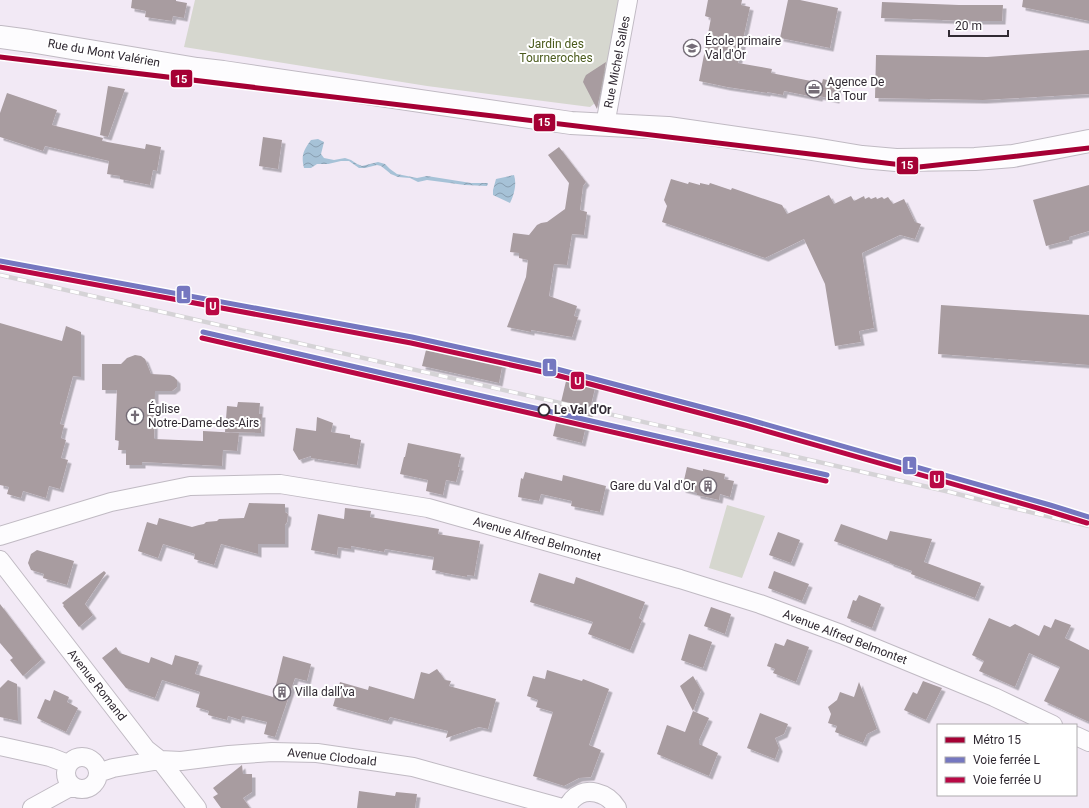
<svg xmlns="http://www.w3.org/2000/svg" width="1089" height="808" font-family="Roboto,sans-serif">
<style>
.park{fill:#d6d7cf}
.water{fill:url(#water-waves)}
.building{fill:#a89ca0;filter:url(#shadow)}
.lines{fill:none;stroke-linecap:round;stroke-linejoin:round}
.minor-casing{stroke:#c0bac3;stroke-width:20}
.secondary-casing{stroke:#c0bac3;stroke-width:24}
.minor{stroke:#fdfcfe;stroke-width:18}
.secondary{stroke:#fdfcfe;stroke-width:22}
.rail-casing{stroke:#d5d3d6;stroke-width:4.5}
.rail{stroke:#fff;stroke-width:3;stroke-dasharray:9;stroke-linecap:butt}
.rail-1-casing{stroke:#fff;stroke-width:8}
.rail-2-casing{stroke:#fff;stroke-width:8}
.rail-1{stroke:#7577c0;stroke-width:5}
.rail-2{stroke:#b90845;stroke-width:5}
.metro-1-casing{stroke:#fff;stroke-width:8}
.metro-1{stroke:#a50034;stroke-width:5}
.stop-dot{fill:#fff;stroke:#312a33;stroke-width:2}
.labels{text-anchor:middle;stroke-width:4;stroke-linejoin:round;paint-order:stroke}
.poi-label{font-size:12px;fill:#312a33;stroke:#fff;text-anchor:start}
.park-label{font-size:12px;fill:#4b5b1d;stroke:#fff}
.street-label{font-size:12px;fill:#312a33;stroke:#fff}
.stop-label{font-size:12px;font-weight:bold;fill:#312a33;stroke:#fff;text-anchor:start}
.line-badge{stroke:#fff;stroke-width:1.5}
.badge-label{font-size:11px;text-anchor:middle;font-weight:bold;fill:#fff}
</style>
<defs>
<pattern id="water-waves" width="16" height="10" patternUnits="userSpaceOnUse"><rect width="16" height="10" fill="#a6c2d7"/><path d="M0 5q4-4 8 0t8 0" fill="none" stroke="#889eaf"/></pattern>
<filter id="shadow"><feDropShadow dx="3.5" dy="3.5" stdDeviation="0" flood-color="#0004"/></filter>
</defs>
<rect width="100%" height="100%" fill="#f2e9f5"/>
<path class="park" d="M195 0H620L599 100 590 107 427 86 184 47Z
M727 505 765 516 742 578 709 568Z"/>
<path class="water" d="M318 139 324 142 321 154 324 158 334 160 345 158 351 160 357 164 362 166 378 162 385 164 390 169 397 174 417 178 427 176 471 183H488L487 186 465 185 427 180 418 182 410 178 398 177 391 174 381 166 377 165 365 168H359L349 161H341L328 164H317L311 168H304C301 156 303 151 311 140Z
M514 175C517 184 514 195 510 203L493 195V190L496 179Z"/>
<path class="building" d="M132 0H176V1L187 3 184 18 173 16 172 21 145 17 146 11 131 8Z
M708 0H742L741 5 750 7 738 63 772 69 771 73 806 80 822 83 823 79 839 83 836 100 819 96 820 94 819 98 784 91 783 95 767 92V93L727 87 699 81 711 18 705 16Z
M788 0H800L838 8 830 48 780 38Z
M1023 0H1089V21L1022 7Z
M882 2 959 5H1003L1002 21H973L881 18Z
M1089 50V94L983 100 875 98 876 55 987 57Z
M606 62 597 109 583 82 584 79 586 75Z
M108 86 125 89 108 137 100 135Z
M7 93 57 110 52 125 103 138 102 141 145 149 146 144 161 147 157 171 153 170 150 185 120 179V176L107 174 109 161 45 146 43 151 0 137V113Z
M263 137 282 140 278 169 259 166Z
M559 147 586 182 583 186 580 210 587 212 584 235 572 234 567 265 554 264 549 296 577 306 574 316 578 317 572 337 531 330V332L507 327 526 277 528 260 519 258V253L510 252 513 233 529 235 537 225 541 223 547 222 565 209 569 183 548 155Z
M671 179 688 184 689 182 700 185V183L709 185 710 183 731 190 732 188 782 205 787 214 829 195 834 204 851 196 854 201 864 196 865 199 869 197 871 199 876 197 877 199 882 197 884 199 888 197 893 204 904 199 915 222 921 224 915 239 900 235 862 253 874 328 859 331 861 342 835 346 825 284 804 239 765 258 662 222 667 206 664 200Z
M1089 185V231L1069 237V240L1046 246 1033 200Z
M941 305 1089 315V365L938 354Z
M0 323 62 341 66 326 81 332V377L73 376 60 424 64 425 61 438 66 440 61 458 68 460 60 489 49 486 46 498 23 491 21 498 7 494 9 487 0 485Z
M427 346 503 362 499 383 422 366Z
M135 355 141 356 145 359 151 374 170 375 174 377 177 380V387L172 391H155L154 439 203 441V431L239 433 237 451 223 450 222 466 142 462V465H126V450H118L119 441 115 440 117 390H102V364H121L127 358Z
M567 377 596 384 582 443 553 436Z
M238 402 260 403 259 414H262L261 433 225 432 227 406 237 407Z
M317 417 333 423 331 432 350 435V438L361 440 357 465 311 458V456L299 460 293 450 296 428 316 431Z
M408 443 461 454 458 467H460L456 482 446 480 443 495 426 491 428 480 400 474 404 457H405Z
M687 467 703 471V469L725 474 724 479 734 481 730 497 720 494 719 500 697 495V493L682 489Z
M525 472 562 481 563 475 606 486 600 512 571 506 572 501 541 494 539 501 518 497 521 478 523 479Z
M249 503 285 504V512L288 514 287 522 285 525V544H258V554L221 544 214 565 194 559 195 554 163 544 158 558 138 551 147 522 157 525 159 518 192 527 199 525 204 524 206 522 217 521 219 519 244 518Z
M345 508 371 511 370 517 439 529 438 534 480 541 474 576 467 575V577L440 572V571L432 570 434 557 385 549 384 552 351 546V549L338 547 337 555 311 550 318 514 344 519Z
M841 524 887 540 890 531 932 539 924 562 981 583 975 598 911 574 912 571 890 563V562L834 541Z
M778 532 800 540 791 563 769 555Z
M37 550 74 561 67 585 43 578 44 574 31 570 28 563 31 554Z
M104 571 106 573 85 604 93 615 79 627 63 606 64 605 62 603Z
M774 571 809 584 802 601 768 588Z
M539 573 574 584 576 577 645 602 639 618 642 620 630 650 588 634 593 622 530 602Z
M859 595 881 604 872 628 847 618 853 600 856 601Z
M0 604 42 659 23 676 10 660 13 658 0 643Z
M711 607 731 614 725 634 704 626Z
M989 618 1010 627 1015 624 1039 636 1044 625 1051 628 1055 619 1071 625 1065 638 1089 650V722L1044 701 1060 667 1029 653 1015 687 979 671 984 661 972 655Z
M689 634 712 642 703 668 681 660Z
M787 639 809 647 796 682 773 673 775 669 767 666 775 643 784 646Z
M116 647 120 653 149 663 151 657 172 665 175 655 199 662 195 674 273 697 283 656 311 664 307 681 295 678 275 737 264 734 267 722 242 716 241 720 228 716 227 720 208 715 209 711 196 707 200 692 162 680 155 698 126 688 102 658Z
M437 669 445 680 451 681 449 686 496 699 488 729 479 727 446 738 448 731 390 717 388 721 333 706 340 682 368 690 369 686 414 699 421 672 429 674Z
M547 670 582 681 583 679 609 689 589 745 601 750 591 777 579 778 564 786 533 776 553 712 536 707 538 700 527 696 533 676 545 679Z
M693 676 701 690 693 711 680 686Z
M8 680 17 684 18 721 0 717V688Z
M923 681 942 688 926 720 904 710 913 692 917 694Z
M859 682 877 729 867 734 863 743 835 732 837 726 828 723 831 714 828 707 837 700 840 692 854 697Z
M54 690 69 697 67 702 78 708 66 732 37 718 45 699 50 701Z
M693 711 709 718 699 740V744L718 753 709 776 657 754 667 725 685 732Z
M760 713 788 724 784 734 775 738 779 748 775 759 747 748Z
M242 765 243 774H252V792L243 798 250 808H221L213 797 218 794 213 788Z
M359 791 395 796 396 792 417 794 415 808H357Z"/>
<g class="lines">
<defs>
<path id="minor" d="M605 125 628 0
M0 536 111 502 190 486 280 484 428 508 680 579 760 604 841 634 994 697 1053 725
M0 560 146 749 160 760 197 808
M1076 736 1089 742
M0 746 50 757 68 764
M66 773a16 16 0 1 1 32 0a16 16 0 1 1-32 0Z
M98 773 113 768 160 760 181 761 229 755 272 752 317 753 413 767 562 808
M32 808 72 786
M567 808C569 805 570 802 572 800 586 785 608 793 617 808"/>
<path id="secondary" d="M0 37 30 41 197 69 223 72 571 123 668 128 813 149 862 157 896 160 975 159 1013 156 1089 141"/>
</defs>
<use href="#minor" class="minor-casing"/>
<use href="#secondary" class="secondary-casing"/>
<use href="#minor" class="minor"/>
<use href="#secondary" class="secondary"/>
<defs>
<path id="rail" d="M0 275 950 492 996 504 1089 526"/>
</defs>
<use href="#rail" class="rail-casing"/>
<use href="#rail" class="rail"/>
<defs>
<path id="rail-1" d="M0 261 412 337 553 368 747 419 1050 505 1089 517
M203 332 827 475"/>
<path id="rail-2" d="M0 267 411 343 552 374 745 425 1048 511 1087 523
M202 338 826 481"/>
</defs>
<use href="#rail-1" class="rail-1-casing"/>
<use href="#rail-2" class="rail-2-casing"/>
<use href="#rail-1" class="rail-1"/>
<use href="#rail-2" class="rail-2"/>
<defs>
<path id="metro-1" d="M0 57 919 167 1089 148"/>
</defs>
<use href="#metro-1" class="metro-1-casing"/>
<use href="#metro-1" class="metro-1"/>
</g>
<defs>
<symbol id="school-ring" viewBox="-11 -11 22 22"><circle r="9.5" fill="#fff" stroke="#756d77" stroke-width="1.5"/><path d="M0-5L7-2L0 1L-7-2ZM-4 1L0 2.5L4 1V4Q0 6-4 4Z" fill="#756d77"/></symbol>
<symbol id="office-ring" viewBox="-11 -11 22 22"><circle r="9.5" fill="#fff" stroke="#756d77" stroke-width="1.5"/><path d="M-6-3h4V-5.5h4V-3h4V5H-6ZM-1-4.5V-3h2v-1.5ZM-6 0V1H6V0Z" fill="#756d77"/></symbol>
<symbol id="church-ring" viewBox="-11 -11 22 22"><circle r="9.5" fill="#fff" stroke="#756d77" stroke-width="1.5"/><path d="M-1.2-6h2.4v3.5h3.3v2.4h-3.3V6h-2.4V-.1h-3.3v-2.4h3.3Z" fill="#756d77"/></symbol>
<symbol id="building-ring" viewBox="-11 -11 22 22"><circle r="9.5" fill="#fff" stroke="#756d77" stroke-width="1.5"/><path d="M-4-6H4V6H1V3H-1V6H-4ZM-2.5-4.3h1.7v1.8h-1.7ZM.8-4.3h1.7v1.8H.8ZM-2.5-1h1.7V.8h-1.7ZM.8-1h1.7V.8H.8Z" fill="#756d77"/></symbol>
</defs>
<g fill-rule="evenodd">
<use href="#school-ring" x="682" y="38" width="20" height="20"/>
<use href="#office-ring" x="804" y="79" width="20" height="20"/>
<use href="#church-ring" x="125" y="406" width="20" height="20"/>
<use href="#building-ring" x="698" y="476" width="20" height="20"/>
<use href="#building-ring" x="272" y="682" width="20" height="20"/>
</g>
<circle class="stop-dot" cx="544" cy="410" r="5.5"/>
<g class="labels">
<g class="poi-label">
<text x="705" y="45">École primaire<tspan x="705" dy="14">Val d'Or</tspan></text>
<text x="827" y="86">Agence De<tspan x="827" dy="14">La Tour</tspan></text>
<text x="148" y="413">Église<tspan x="148" dy="14">Notre-Dame-des-Airs</tspan></text>
<text x="695" y="490" text-anchor="end">Gare du Val d'Or</text>
<text x="295" y="696">Villa dall’va</text>
</g>
<g class="park-label">
<text x="556" y="48">Jardin des<tspan x="556" dy="14">Tourneroches</tspan></text>
</g>
<g class="street-label">
<text transform="translate(104 53) rotate(10)" y="4">Rue du Mont Valérien</text>
<text transform="translate(617 62) rotate(-79)" y="4">Rue Michel Salles</text>
<text transform="translate(537 539) rotate(16)" y="4">Avenue Alfred Belmontet</text>
<text transform="translate(845 637) rotate(21)" y="4">Avenue Alfred Belmontet</text>
<text transform="translate(97 685) rotate(52)" y="4">Avenue Romand</text>
<text transform="translate(332 757) rotate(6)" y="4">Avenue Clodoald</text>
</g>
<g class="stop-label">
<text x="554" y="414">Le Val d'Or</text>
</g>
</g>
<g class="line-badge">
<rect x="170" y="69" width="23" height="19" rx="4" fill="#a50034"/>
<rect x="533" y="113" width="23" height="19" rx="4" fill="#a50034"/>
<rect x="896" y="156" width="23" height="19" rx="4" fill="#a50034"/>
<rect x="176" y="285" width="15" height="19" rx="4" fill="#7577c0"/>
<rect x="205" y="297" width="15" height="19" rx="4" fill="#b90845"/>
<rect x="542" y="358" width="15" height="19" rx="4" fill="#7577c0"/>
<rect x="570" y="371" width="15" height="19" rx="4" fill="#b90845"/>
<rect x="902" y="456" width="15" height="19" rx="4" fill="#7577c0"/>
<rect x="929" y="470" width="16" height="19" rx="4" fill="#b90845"/>
</g>
<g class="badge-label">
<text x="181" y="83">15</text>
<text x="544" y="126">15</text>
<text x="907" y="169">15</text>
<text x="184" y="299">L</text>
<text x="213" y="310">U</text>
<text x="550" y="371">L</text>
<text x="578" y="385">U</text>
<text x="910" y="469">L</text>
<text x="937" y="483">U</text>
</g>
<rect x="937" y="724" width="140" height="72" fill="#ffffff" stroke="#adaaad"/>
<rect x="945" y="737" width="20" height="6" fill="#a50034" stroke="#adaaad"/>
<text x="973" y="744" font-size="12" fill="#312a33">Métro 15</text>
<rect x="945" y="757" width="20" height="6" fill="#7577c0" stroke="#adaaad"/>
<text x="973" y="764" font-size="12" fill="#312a33">Voie ferrée L</text>
<rect x="945" y="777" width="20" height="6" fill="#b90845" stroke="#adaaad"/>
<text x="973" y="784" font-size="12" fill="#312a33">Voie ferrée U</text>
<path d="M949 30v6h59v-6" fill="none" stroke="#312a33" stroke-width="2"/>
<text x="955" y="30" font-size="12" fill="#312a33" stroke="#ffffff" stroke-width="3" paint-order="stroke">20 m</text>
</svg>
